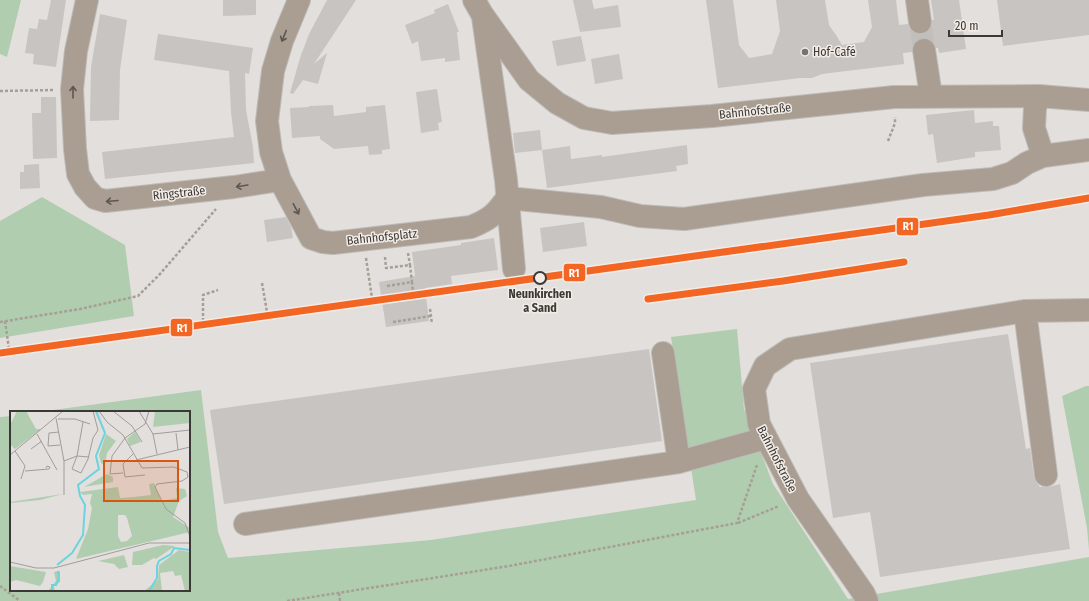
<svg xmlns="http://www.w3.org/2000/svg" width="1089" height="601" font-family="'Fira Sans Condensed',sans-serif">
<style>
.green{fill:#b1cdb0}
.building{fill:#c7c4c1}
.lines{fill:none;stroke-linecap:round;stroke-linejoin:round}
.minor-tunnel{stroke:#c1bebb;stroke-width:22;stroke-dasharray:22 11;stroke-linecap:butt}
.minor-casing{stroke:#bdbab8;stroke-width:24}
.path{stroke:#a79e96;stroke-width:2.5;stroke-dasharray:3 2;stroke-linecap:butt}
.minor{stroke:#a99e91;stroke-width:22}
.rail-1-casing{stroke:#f3ece6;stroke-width:10}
.rail-1{stroke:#f26522;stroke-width:7}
.oneway{stroke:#5c5751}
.poi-dot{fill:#767370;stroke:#f3ece6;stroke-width:1.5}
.stop-dot{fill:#f3ece6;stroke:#3b3936;stroke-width:2}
.labels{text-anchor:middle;stroke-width:3;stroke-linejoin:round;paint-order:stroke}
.poi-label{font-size:12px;fill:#3b3936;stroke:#f3ece6;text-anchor:start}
.street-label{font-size:12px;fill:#3b3936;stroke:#f3ece6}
.stop-label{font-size:12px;font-weight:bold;fill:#3b3936;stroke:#f3ece6}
.inset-river{fill:none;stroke:#6cd4df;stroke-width:2}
.inset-road{fill:none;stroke:#a09d9a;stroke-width:1}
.view{fill:#d75610;fill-opacity:0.15;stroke:#d75610;stroke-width:2}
.inset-edge{fill:none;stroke:#3b3936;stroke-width:2}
.line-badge{stroke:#f3ece6;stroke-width:1.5}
.badge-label{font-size:11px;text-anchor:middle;font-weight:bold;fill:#fff}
</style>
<rect width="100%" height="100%" fill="#e3dfdc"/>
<path class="green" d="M0 0H21L7 57 0 54Z
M42 197 125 245 134 316 0 338V221Z
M737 329 744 409 773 484 848 599 1089 557V601H0V417L11 416V590H189V412H38L201 390 218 532 228 558 431 540 696 500 671 337Z
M1086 386H1089V550L1087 528 1062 396Z"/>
<path class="building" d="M51 0H66L56 67 33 64 34 54 25 53 29 28 37 29 39 19 47 20Z
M223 0H256V15L223 16Z
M327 0H356L314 64 327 53 318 84 303 80 293 94 290 93 300 58 309 34Z
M573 0H592L594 9 618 5 621 27 580 32Z
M706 0H733L739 45 749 58 772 54 780 31 776 0H825L829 25 836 35 842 45 864 42 872 27 868 0H896L899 25 908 24 910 30 915 33 921 34 928 32 932 26V20H934L931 0H959L966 49 939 53 938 48H936L933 42 928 38H922L916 41 913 45 912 52 903 53 904 64 822 74 812 78H800L718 88Z
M997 0H1089V35L1003 46Z
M448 4 459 32H457L460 60 445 62V58L421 61 418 41 412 44 405 25 435 13 434 10Z
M100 14 127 20 120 70 119 120 90 121 91 67Z
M158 34 253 48 249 74 245 73 246 110 253 147 254 163 105 179 102 152 234 137 231 112 229 71 154 60Z
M581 36 586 61 557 66 552 41Z
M619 54 623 79 595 84 591 59Z
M437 89 442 122 438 123 439 130 421 133 416 92Z
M41 97H56L57 158 33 159 32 113H41Z
M333 105 334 116 366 112V107L385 105 390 149 382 150V154L369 155 368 146 334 149 320 139V136L292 138 290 108 309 107V106Z
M974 110 975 123 993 121V126H999L1001 150 975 152V157L937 163 933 134 928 135 926 115Z
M540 130 542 150 570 146 571 159 602 155V157L687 145 688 164 676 166 677 171 547 188 542 150 515 153 513 133Z
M39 164 40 188 20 189V172H24V165Z
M286 217 291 227 293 238 267 242 264 220Z
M584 222 587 246 543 252 540 228Z
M494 238 498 270 451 276 452 284 425 288 429 321 386 327 379 282 415 276 412 252 461 245V243Z
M1008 334 1026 449 1030 448 1034 477 1036 482 1040 487H1048L1060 484 1070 549 880 577 870 512 833 518 810 363Z
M649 349 662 441 224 504 210 410Z"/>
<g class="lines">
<path class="minor-tunnel" d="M920 22 924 50"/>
<defs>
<path id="minor" d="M87 0 76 51 72 89 75 149 78 174 85 187 95 198 105 201 234 187 280 180
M299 0 282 41 273 71 267 121 271 152 280 180 311 238 323 242 333 243 471 227C490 219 495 215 507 198
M474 0 482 14 529 80 557 103 584 118 612 123 712 116 894 97 1039 96 1089 100
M917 0 920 22
M483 17 506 180 514 269
M924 50 931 96
M1039 96 1035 108 1034 128 1043 156
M507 198 601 207 640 216 684 219 923 185 993 179 1012 173 1027 163 1043 156 1089 150
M1025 311 1046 475
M663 353 679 462
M245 524 679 462 766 438
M867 601 864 594 798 499 759 424 754 389 765 366 790 349 1025 311 1089 310"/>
</defs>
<use href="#minor" class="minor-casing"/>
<path class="path" d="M0 91 53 90
M888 141 895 123V117
M408 253 410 265
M385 257 386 268 410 265 412 282
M366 258 372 298
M262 283 267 312
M387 286 412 282 413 292
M430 309 432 324
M5 321 9 349
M203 321V295L218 290
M0 322 80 309 138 296 160 274 216 209
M393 322 431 316
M738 523 779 506
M0 586 20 601
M339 593 340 601
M287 601 509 566 737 523 757 465"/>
<use href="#minor" class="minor"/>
<defs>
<path id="rail-1" d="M648 299 783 281 904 262
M0 353 989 215 1089 198"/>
</defs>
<use href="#rail-1" class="rail-1-casing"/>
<use href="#rail-1" class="rail-1"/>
</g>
<defs><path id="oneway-shaft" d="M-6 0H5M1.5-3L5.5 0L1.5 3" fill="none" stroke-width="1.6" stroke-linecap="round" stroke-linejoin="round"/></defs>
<g class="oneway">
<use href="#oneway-shaft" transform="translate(284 36) rotate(112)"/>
<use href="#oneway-shaft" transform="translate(73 92) rotate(-90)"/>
<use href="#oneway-shaft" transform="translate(242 186) rotate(171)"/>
<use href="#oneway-shaft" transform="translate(112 201) rotate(175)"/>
<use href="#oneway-shaft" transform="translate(296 209) rotate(62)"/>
</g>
<circle class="poi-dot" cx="805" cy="52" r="4"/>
<circle class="stop-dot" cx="540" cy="278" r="6"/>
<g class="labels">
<g class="poi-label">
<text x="813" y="56">Hof-Café</text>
</g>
<g class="street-label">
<text transform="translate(755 111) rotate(-6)" y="4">Bahnhofstraße</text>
<text transform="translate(179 193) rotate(-6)" y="4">Ringstraße</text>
<text transform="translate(382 237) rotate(-6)" y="4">Bahnhofsplatz</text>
<text transform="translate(777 459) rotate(63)" y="4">Bahnhofstraße</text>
</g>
<g class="stop-label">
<text x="540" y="298">Neunkirchen<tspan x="540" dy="14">a Sand</tspan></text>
</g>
</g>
<g transform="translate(10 411)">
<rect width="180" height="180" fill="#e3dfdc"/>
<path d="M7 0H16L26 18H31L5 38 0 33V14ZM145 0H180V12L143 16ZM125 21 131 31 120 35 117 28ZM96 23 106 30 97 42 95 54 91 52 89 44ZM97 63 103 66V71L74 76ZM144 72 151 90 167 87 166 77 175 78 177 85 169 90 163 106 180 117V121L66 148 78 118 82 97 80 92 82 83 73 84 70 81 108 76 110 87 123 86 141 84 139 73ZM108 104H115L117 107 122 125 117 130 111 131 108 125ZM53 83 30 89 0 92V91ZM153 134 165 135 146 148 144 147 132 154H122L123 141ZM169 139 180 141V180H175L171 164 165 165 163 160 150 162 152 180H134L148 169 149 154ZM114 144 118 156 109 158 104 153 88 150ZM0 155 36 161 33 171 30 175 6 169 0 171ZM50 160V171L44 175 45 180H38L46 170 44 161Z" fill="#b1cdb0" fill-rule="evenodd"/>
<path class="inset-river" d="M47 154 62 142 73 124 75 94 70 85 68 74 89 58 86 45 95 22 86 0M42 180V174H46L49 168 48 160M139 180 147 167V155L149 150 161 143 164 137 180 139"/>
<path class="inset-road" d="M89 0 97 11 113 24 132 57 164 56 177 61 178 66 172 70 147 73 145 76 156 98 175 112 180 126M103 0 122 15 132 31M129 0 143 23 147 43M46 7 54 50V84M48 8H65L80 13M49 21 39 22 38 35 50 34M166 22 168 39M27 23 47 59M143 23 180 19M21 38 32 30M5 40 15 55 11 68M123 43 113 53 115 66 135 64M0 44 53 0M79 46 67 45 62 58 71 62 78 48 83 27 88 19 83 0M126 49 180 36M54 50 67 45 73 11M15 60 39 58 40 56 37 55 36 57M113 62 100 63 102 45 115 27 135 13 139 0M0 151 26 157H44L139 132H180"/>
<path class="view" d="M94 50H168V90H94Z"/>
<rect width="180" height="180" class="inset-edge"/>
</g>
<g class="line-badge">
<rect x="896" y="217" width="23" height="19" rx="4" fill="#f26522"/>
<rect x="563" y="263" width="23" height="19" rx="4" fill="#f26522"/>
<rect x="170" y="318" width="23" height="19" rx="4" fill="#f26522"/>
</g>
<g class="badge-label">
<text x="908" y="230">R1</text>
<text x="574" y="277">R1</text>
<text x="182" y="332">R1</text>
</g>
<path d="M949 30v6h53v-6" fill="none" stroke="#3b3936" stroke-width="2"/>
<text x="955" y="30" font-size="12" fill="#3b3936" stroke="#f3ece6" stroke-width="3" paint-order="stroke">20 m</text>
</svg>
